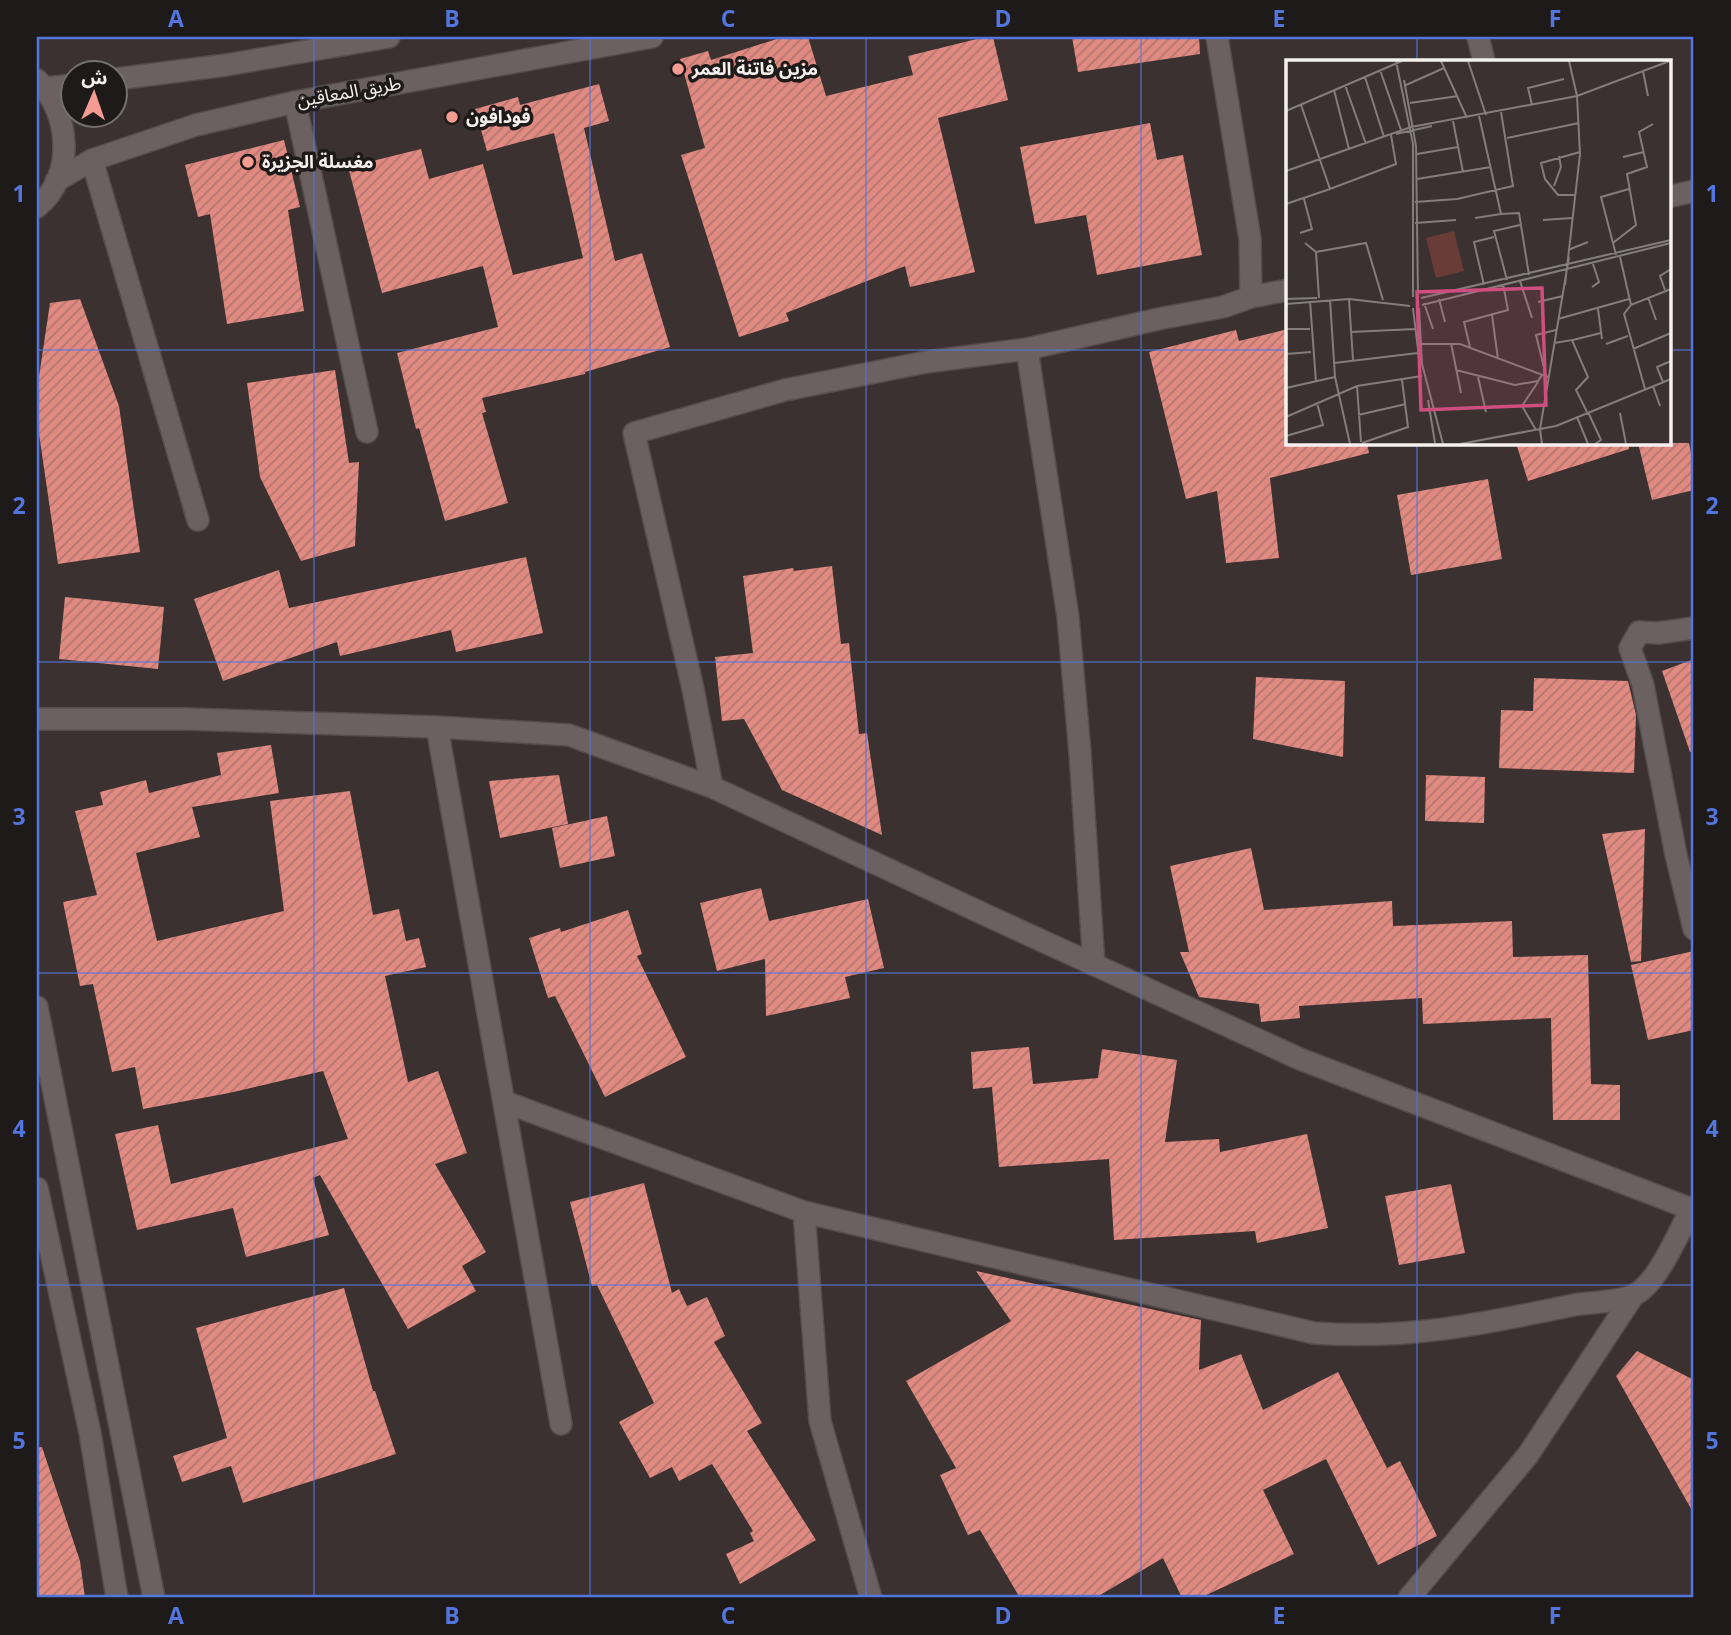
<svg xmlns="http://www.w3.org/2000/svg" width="1731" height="1635" font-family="'Open Sans','Noto Sans Arabic',sans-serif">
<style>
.building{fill:url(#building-hatch)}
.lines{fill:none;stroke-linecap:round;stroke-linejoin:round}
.street-casing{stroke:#544d4c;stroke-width:24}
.secondary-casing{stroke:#544d4c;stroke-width:24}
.street{stroke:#6b6160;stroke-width:21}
.secondary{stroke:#6b6160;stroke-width:21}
.grid{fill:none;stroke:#5376de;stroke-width:2;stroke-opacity:0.55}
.poi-dot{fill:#f59c92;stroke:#1e1a1a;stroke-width:2.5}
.labels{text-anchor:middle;stroke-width:7;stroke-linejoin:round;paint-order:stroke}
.poi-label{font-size:18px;font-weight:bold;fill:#f6f0ef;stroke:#1e1a1a;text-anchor:start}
.street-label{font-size:18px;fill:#f6f0ef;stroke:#1e1a1a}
.inset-road{fill:none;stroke:#857d7c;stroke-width:2}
.view{fill:#cf4e80;fill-opacity:0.15;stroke:#cf4e80;stroke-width:3.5}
.inset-edge{fill:none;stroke:#f6f0ef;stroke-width:3.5}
.neatline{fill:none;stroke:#5376de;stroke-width:2.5}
.grid-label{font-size:23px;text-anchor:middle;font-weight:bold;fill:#5376de}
</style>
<defs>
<pattern id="building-hatch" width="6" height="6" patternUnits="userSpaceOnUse" patternTransform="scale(1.75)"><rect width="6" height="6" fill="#e18a81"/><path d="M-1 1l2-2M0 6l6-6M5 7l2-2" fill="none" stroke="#b47670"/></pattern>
</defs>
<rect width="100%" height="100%" fill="#3a3130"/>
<path class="building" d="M783 37H808L826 96 913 75 908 56 985 37H993L1008 100 938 118 975 272 910 287 905 266 786 313 789 321 739 337 681 155 705 148 680 59 708 51 711 60Z
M1072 37H1199L1200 54 1078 72Z
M599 84 609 121 584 128 615 261 642 253 670 347 585 372V374L482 398 486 412 482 413 508 503 445 521 419 428 416 429 397 353 498 327 483 266 382 293 348 167 421 149 429 179 483 164 513 275 583 258 554 133 487 151 475 109 518 97 520 105Z
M1150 123 1157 160 1183 155 1202 255 1097 275 1086 215 1035 224 1020 147Z
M284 140 300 207 288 210 304 311 227 324 210 214 198 217 185 165Z
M80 299 119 406 140 552 58 564 37 420V390L50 303Z
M1288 329V443H1367L1369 453 1270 478 1279 558 1226 563 1217 491 1186 499 1149 352 1236 330 1239 341Z
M335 370 349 463 359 462 355 546 301 561 260 477 247 383Z
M1516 443H1629V449L1528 481Z
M1638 443H1689L1694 468V490L1652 500Z
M1488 479 1502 559 1411 575 1397 495Z
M526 557 543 633 456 652 451 630 340 656 337 642 223 681 194 599 279 570 289 608Z
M832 566 841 644 849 643 859 734 867 733 882 835 782 790 744 719 722 721 715 657 753 653 743 576 793 568 794 571Z
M65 597 164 607 158 669 59 659Z
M1694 659V751L1690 752 1662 671Z
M1256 677 1345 681 1343 757 1253 739Z
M1534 678 1628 681 1636 715 1634 773 1499 768 1501 710 1533 711Z
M271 745 279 793 192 807 200 837 136 853 157 941 284 911 270 801 350 791 373 915 399 909 406 941 419 938 426 967 385 976 408 1082 438 1071 467 1153 435 1164 486 1252 462 1266 476 1291 408 1329 320 1175 313 1178 329 1235 246 1257 233 1208 137 1230 115 1134 158 1125 171 1184 348 1139 323 1071 229 1093 143 1109 135 1067 112 1072 93 984 80 986 63 902 97 895 75 811 103 805 100 792 146 780 149 793 221 775 217 753Z
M559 775 568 824 500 838 489 781Z
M1426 775 1485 777 1484 823 1425 821Z
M607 816 615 856 560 868 552 828Z
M1645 829 1641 961 1631 962 1602 834Z
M1251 848 1264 910 1392 901 1393 926 1512 921 1513 957 1588 955 1591 1084 1620 1085V1120H1553L1551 1018 1423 1024 1422 998 1299 1006 1300 1018 1261 1022 1259 1004 1199 997 1180 952H1189L1170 866Z
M761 888 769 921 868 899 884 968 845 977 850 998 766 1016 765 959 717 971 700 903Z
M628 910 642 954 637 956 686 1057 605 1097 555 996 548 998 529 938 560 928 561 932Z
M1694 951V1030L1648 1040 1631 965Z
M1029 1047 1033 1084 1098 1078 1102 1049 1177 1060 1165 1142 1219 1139 1220 1152 1307 1134 1328 1228 1257 1243 1255 1231 1114 1240 1109 1159 999 1167 992 1087 973 1089 971 1052Z
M644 1183 672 1293 679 1289 687 1306 707 1297 725 1336 714 1342 762 1423 747 1431 816 1540 740 1584 726 1554 754 1541 750 1533 753 1531 712 1464 679 1481 672 1467 650 1478 619 1422 654 1403 597 1285 592 1286 570 1202Z
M1451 1184 1465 1253 1399 1265 1385 1196Z
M976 1271 1201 1320 1199 1370 1241 1354 1263 1410 1338 1372 1387 1468 1400 1461 1437 1536 1378 1565 1326 1459 1263 1490 1294 1554 1200 1598H1182L1163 1558 1095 1598H1020L980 1530 968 1535 940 1475 956 1468 906 1381 1011 1321Z
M344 1288 373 1391H375L396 1454 243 1503 231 1466 182 1482 173 1456 227 1438 196 1328Z
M1637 1351 1694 1380V1514L1616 1376Z
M42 1447 80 1561 85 1598H37V1448Z"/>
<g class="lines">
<defs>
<path id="street" d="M1478 37 1484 61
M295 102 367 432
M92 160 198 520
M1672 196 1694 191
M1251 297 1288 290
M1027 349 1068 617 1080 753 1094 965
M1694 628 1658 633 1639 632 1630 648 1643 685 1676 855 1694 929
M37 719H187L437 727 569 735 712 787 988 916 1300 1059 1694 1210
M437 727 561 1424
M712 787 693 689 634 433 785 390 926 362 1027 349 1163 318 1223 307 1251 297 1250 239 1217 37
M505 1102 804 1212 1314 1333C1407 1340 1483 1324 1574 1305 1590 1302 1618 1302 1632 1296 1656 1287 1679 1232 1691 1209
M804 1212 820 1421 871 1598
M1409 1598 1528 1455 1633 1296"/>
<path id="secondary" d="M116 79 226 65 389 37
M37 80C70 112 76 176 37 207
M46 88 74 85
M56 181 92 160 196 125 295 102 652 37
M37 1007 154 1598
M37 1188 90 1433 117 1598"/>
</defs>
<use href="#street" class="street-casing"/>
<use href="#secondary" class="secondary-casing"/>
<use href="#street" class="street"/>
<use href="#secondary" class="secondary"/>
</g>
<path class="grid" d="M314 37V1598M590 37V1598M866 37V1598M1141 37V1598M1417 37V61M37 350H1288M1670 350H1694M1417 443V1598M37 662H1694M37 973H1694M37 1285H1694"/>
<g class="poi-dot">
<circle cx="678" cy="69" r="7"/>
<circle cx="452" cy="117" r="7"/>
<circle cx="248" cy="162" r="7"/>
</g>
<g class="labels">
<g class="poi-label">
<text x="692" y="75">مزين فاتنة العمر</text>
<text x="466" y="123">فودافون</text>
<text x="262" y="168">مغسلة الجزيرة</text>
</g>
<g class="street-label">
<text transform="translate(349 92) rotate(-10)" y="6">طريق المعاقين</text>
</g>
</g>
<g transform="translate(1286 60)">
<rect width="385" height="385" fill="#3a3130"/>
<path d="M168 171 178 211 150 218 140 178Z" fill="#6a3c38"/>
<path class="inset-road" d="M110 1 127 84V237M155 1 181 58M182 1 200 55M94 10 115 70M357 11 384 1M79 17 98 77M118 20 130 86 132 237M59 25 80 84M120 25 158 8M48 30 63 89M124 43 172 36M15 45 44 129 110 104 105 75M246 45 242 28 278 19M0 51 116 1M193 56 215 154 233 153 243 215M167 61 177 112M110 74 146 66M221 78 293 63M131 94 172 87M337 97 358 92M0 111 125 67 291 36 357 11 362 36M131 119 205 107M268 126 275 107 273 96M290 135H272L259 119 255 103 294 92M129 142 171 139 227 126 215 52M0 144 44 129M189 158 215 154M257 160 286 158M129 163 170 160M14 173 26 169 18 139M19 183 30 192 33 238M327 183 315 137 343 129M282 190 302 182M30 192 80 183 97 240M330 195 327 183 350 165 341 114 361 107 353 72 367 64M334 197 345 245 385 229M221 220 208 171 234 165M234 221 246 258M198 225 188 182 208 177M279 225 294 94 291 36 283 1M306 227 313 222 307 204M379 230 374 216 385 209M362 237 370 260M135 238 385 180M0 239 31 238M153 239 159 262M44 240 49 317 64 384M63 240 67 300M24 241 30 322M252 242 277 236M138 243 147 269M0 244 63 239 124 246M136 245 385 183M345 245 338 254 359 329M127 248 133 298M133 248 136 304 157 384M312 249 316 279M206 255 212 299M272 259 343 239M0 269H24M65 272 129 269M287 280 315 273M165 283 175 333M268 283 286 280 302 317 290 330 301 352M133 284H174L262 317M320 284 342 276M184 287 178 262 222 250 217 224M347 289 385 273M0 294 25 292M48 303 132 293M170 310 229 325 252 321 256 315M260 316 250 275 270 270M192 317 200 352M377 322 371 307 385 301M71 326 75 382M367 326 374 346M0 328 49 317M142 340 149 383M302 352 315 380 309 384M334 353 340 384M72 355 120 344M0 357 71 326 136 316M291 357 302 384M250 370 236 346 252 322M0 376 37 365 31 343M76 383 122 367 116 320M174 384 270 366 385 319M256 384 254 369 283 197"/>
<path class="view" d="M256 228 260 345 135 350 131 232Z"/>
<rect width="385" height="385" class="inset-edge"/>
</g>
<rect width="1731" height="1635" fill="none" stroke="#1e1a1a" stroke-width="77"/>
<g transform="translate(94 94) rotate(2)"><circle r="33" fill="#1e1a1a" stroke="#74706f" stroke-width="2"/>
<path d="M0-5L12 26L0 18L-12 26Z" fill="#f59c92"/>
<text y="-10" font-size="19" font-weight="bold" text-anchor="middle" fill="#f6f0ef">ش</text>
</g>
<rect x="38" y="38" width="1654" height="1558" class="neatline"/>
<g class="grid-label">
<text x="176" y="27">A</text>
<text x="452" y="27">B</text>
<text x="728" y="27">C</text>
<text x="1003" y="27">D</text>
<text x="1279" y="27">E</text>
<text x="1555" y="27">F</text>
<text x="19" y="202">1</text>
<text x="1712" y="202">1</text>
<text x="19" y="514">2</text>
<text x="1712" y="514">2</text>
<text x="19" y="825">3</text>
<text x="1712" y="825">3</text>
<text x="19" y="1137">4</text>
<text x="1712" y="1137">4</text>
<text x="19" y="1449">5</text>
<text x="1712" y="1449">5</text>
<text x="176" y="1624">A</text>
<text x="452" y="1624">B</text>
<text x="728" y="1624">C</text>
<text x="1003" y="1624">D</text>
<text x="1279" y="1624">E</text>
<text x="1555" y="1624">F</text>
</g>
</svg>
